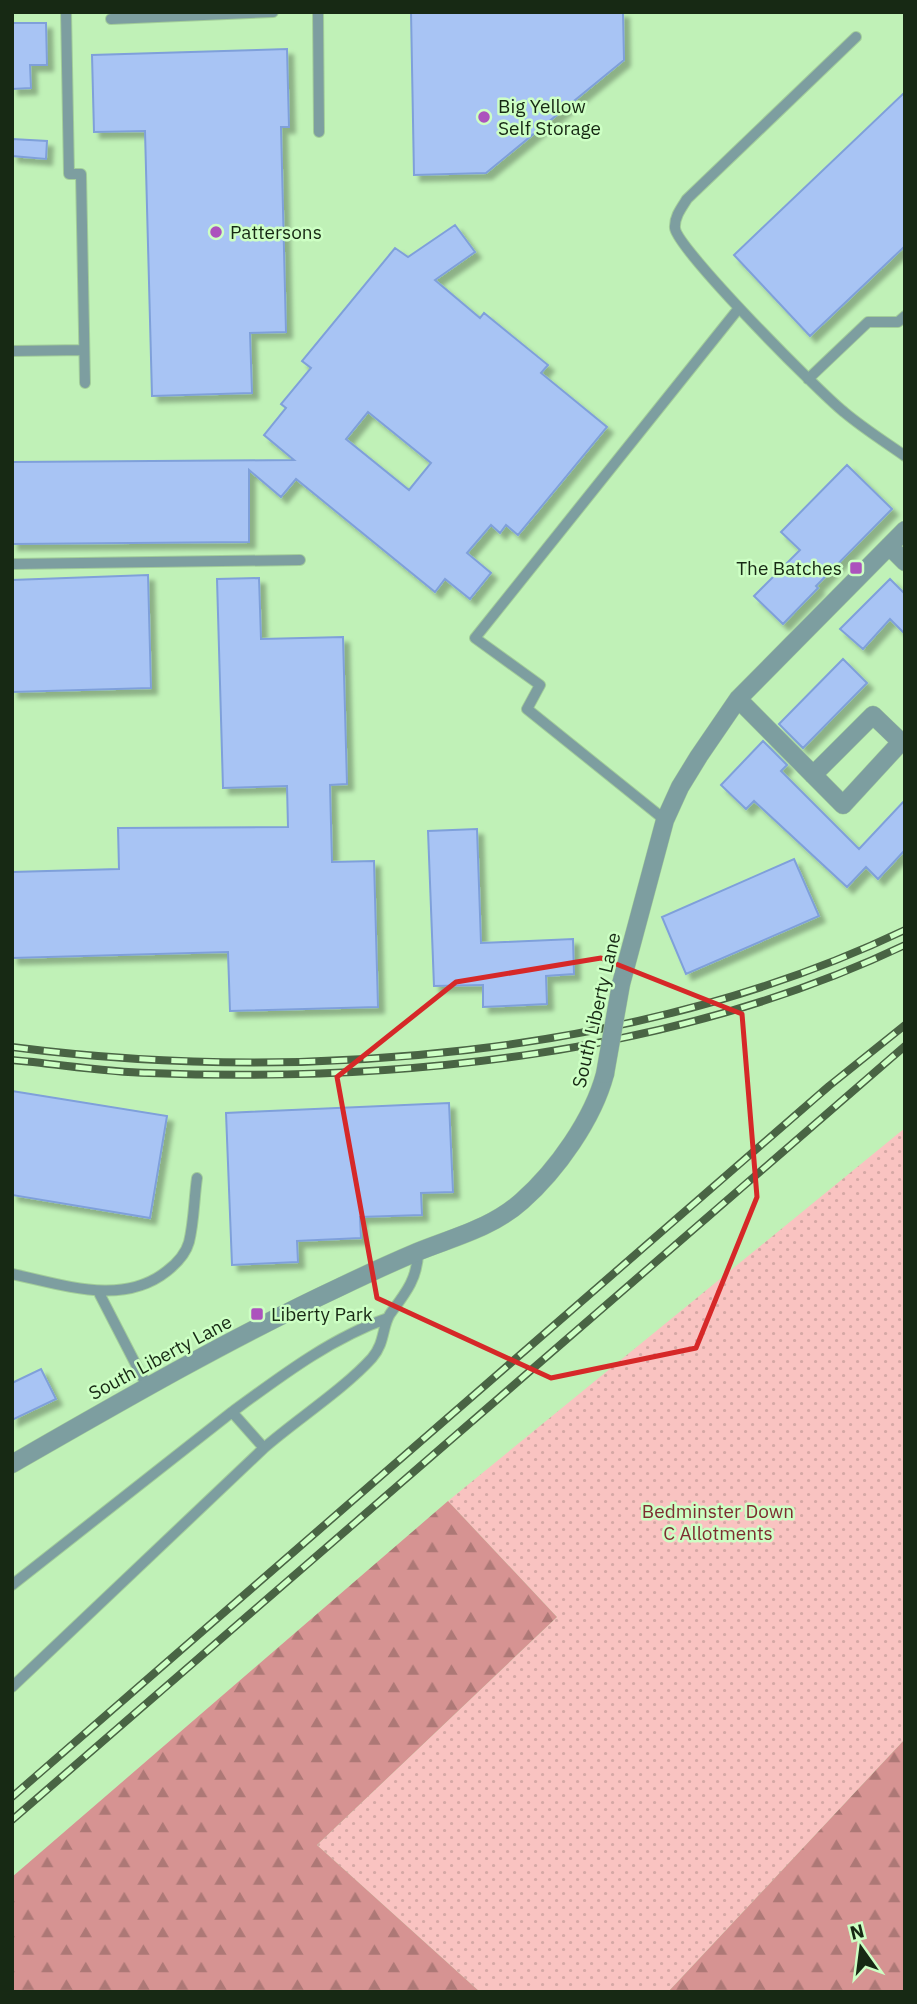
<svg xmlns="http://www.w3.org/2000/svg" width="917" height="2004" font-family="'IBM Plex Sans',sans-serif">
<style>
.grass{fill:url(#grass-dots)}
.forest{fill:url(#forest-firs)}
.building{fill:#a8c4f4;stroke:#7fa0da;stroke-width:2;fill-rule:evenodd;filter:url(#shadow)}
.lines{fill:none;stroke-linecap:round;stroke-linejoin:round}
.lane-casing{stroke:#a2cd9a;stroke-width:12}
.street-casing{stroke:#a2cd9a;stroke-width:19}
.lane{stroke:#7d9ea0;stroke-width:10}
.street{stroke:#7d9ea0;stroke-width:18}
.rail-casing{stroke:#496444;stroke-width:8}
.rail{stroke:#cdffc4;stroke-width:5;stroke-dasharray:16;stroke-linecap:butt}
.street-bridge-casing{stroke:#a2cd9a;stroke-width:19;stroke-linecap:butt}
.street-bridge{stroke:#7d9ea0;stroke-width:18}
.marked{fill:none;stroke:#d62828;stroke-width:5;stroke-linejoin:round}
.poi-dot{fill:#ac52bd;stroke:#cdffc4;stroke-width:2.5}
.labels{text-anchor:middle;stroke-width:5;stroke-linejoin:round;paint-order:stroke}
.poi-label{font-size:19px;fill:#172914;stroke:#cdffc4;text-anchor:start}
.street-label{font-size:19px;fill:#172914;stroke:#cdffc4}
.park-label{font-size:19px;fill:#7d2d31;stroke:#cdffc4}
</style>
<defs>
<pattern id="grass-dots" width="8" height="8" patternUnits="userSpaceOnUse" patternTransform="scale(1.75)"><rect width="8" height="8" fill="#f9c3c1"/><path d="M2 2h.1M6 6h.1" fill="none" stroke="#d5a8a5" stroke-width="1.8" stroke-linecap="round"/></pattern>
<pattern id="forest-firs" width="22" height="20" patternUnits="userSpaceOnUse" patternTransform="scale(1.75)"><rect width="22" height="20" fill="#d69392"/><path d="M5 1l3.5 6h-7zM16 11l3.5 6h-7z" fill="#ad7876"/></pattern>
<filter id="shadow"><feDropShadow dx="6" dy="6" stdDeviation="2" flood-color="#0004"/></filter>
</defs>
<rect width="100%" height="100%" fill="#c0f1b7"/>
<path class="grass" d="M905 1128V1739L668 1992H480L317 1845 557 1617 448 1501Z"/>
<path class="forest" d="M448 1501 557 1617 317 1845 480 1992H12V1877Z
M905 1739V1992H668Z"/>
<path class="building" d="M411 12H623L624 60 486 173 414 175Z
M12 23H46L47 65H30L31 88 12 89Z
M287 49 289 127H281L286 332 250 333 252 393 152 396 145 131 94 132 92 55Z
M905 92V246L810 336 734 255Z
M12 139 47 141 46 159 12 156Z
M455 225 475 252 435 280 480 318 484 313 548 365 541 373 607 427 518 535 506 525 500 533 491 525 467 553 491 573 470 599 445 579 435 592 296 479 281 497 249 470V542L12 544V462L294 460 264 435 286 408 281 404 311 368 302 361 395 248 408 257ZM368 412 431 463 409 490 346 439Z
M847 465 892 509 816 586 818 588 783 624 754 596 800 550 781 532Z
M148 575 151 688 12 692V580Z
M259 578 261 639 343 637 347 784 330 785 332 862 374 861 378 1007 230 1011 228 952 12 958V872L119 869 118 828 288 827 287 786 223 788 217 579Z
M890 579 905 594V634L890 619 863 649 840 629Z
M843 659 867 683 803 748 779 724Z
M763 741 787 765 781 771 859 849 905 800V850L878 879 866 867 847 887 754 801 746 809 721 785Z
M477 829 481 943 573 939 574 974 546 976 547 1004 483 1007V985L434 986 428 831Z
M794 859 819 916 686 974 662 917Z
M12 1091 167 1116 150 1218 12 1195Z
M449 1103 453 1192 421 1193 422 1215 360 1217 361 1238 297 1241 298 1262 232 1265 226 1113Z
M41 1369 56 1399 12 1420V1383Z"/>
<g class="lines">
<defs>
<path id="lane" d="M66 12 69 174H81L85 383
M318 12 319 132
M111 19 273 12
M856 37 687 199C682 207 674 217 675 228 676 248 820 393 844 412 863 428 885 442 905 456
M12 351 84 350
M808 379 868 322H898L905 316
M12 564 300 560
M665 820 527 709 540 685 475 638 739 308
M12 1274C62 1284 122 1307 167 1271 176 1264 186 1253 189 1242 194 1222 194 1199 197 1178
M98 1291 147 1386
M388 1318C331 1338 281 1376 232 1412L264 1448C296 1420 344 1389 372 1358 385 1343 382 1327 390 1314 405 1294 418 1278 418 1252
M12 1585 232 1412
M12 1687 264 1448"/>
<path id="street" d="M889 546 905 562
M738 699 843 805 901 742 873 715 813 775
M621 984 665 820 680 787 699 756 738 699 905 530
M12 1464C120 1402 227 1340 340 1287 365 1275 391 1263 417 1252 454 1237 492 1228 522 1201 557 1170 593 1119 605 1074"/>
</defs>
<use href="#lane" class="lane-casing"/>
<use href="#street" class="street-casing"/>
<use href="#lane" class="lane"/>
<use href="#street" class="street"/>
<defs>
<path id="rail" d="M12 1047C302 1084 638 1057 905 930
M12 1060C58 1064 104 1072 149 1073 400 1083 676 1054 905 945
M12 1797 829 1086 905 1025
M12 1820 905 1046"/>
</defs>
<use href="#rail" class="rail-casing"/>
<use href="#rail" class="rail"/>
<defs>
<path id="street-bridge" d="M605 1074 621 984"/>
</defs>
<use href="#street-bridge" class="street-bridge-casing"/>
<use href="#street-bridge" class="street-bridge"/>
</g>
<path class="marked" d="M601 958 742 1014 757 1197 696 1348 551 1378 377 1298 337 1077 456 982Z"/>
<g class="poi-dot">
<circle cx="484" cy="117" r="7"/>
<circle cx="216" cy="232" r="7"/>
<rect x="849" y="561" width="14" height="14" rx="3.5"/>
<rect x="250" y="1307" width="14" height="14" rx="3.5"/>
</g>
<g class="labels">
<g class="poi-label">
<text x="498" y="113">Big Yellow<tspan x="498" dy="22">Self Storage</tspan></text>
<text x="230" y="239">Pattersons</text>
<text x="842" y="575" text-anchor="end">The Batches</text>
<text x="271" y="1321">Liberty Park</text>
</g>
<g class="street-label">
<text transform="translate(596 1010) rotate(-77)" y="7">South Liberty Lane</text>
<text transform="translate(160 1357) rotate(-28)" y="7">South Liberty Lane</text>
</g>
<g class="park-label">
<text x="718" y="1518">Bedminster Down<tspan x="718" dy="22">C Allotments</tspan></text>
</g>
</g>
<rect width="917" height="2004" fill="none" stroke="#172914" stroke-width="28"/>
<g transform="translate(861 1948) rotate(346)" stroke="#cdffc4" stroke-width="5" paint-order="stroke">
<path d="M0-5L12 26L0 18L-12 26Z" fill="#172914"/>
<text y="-10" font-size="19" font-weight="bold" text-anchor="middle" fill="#172914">N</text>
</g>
</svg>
